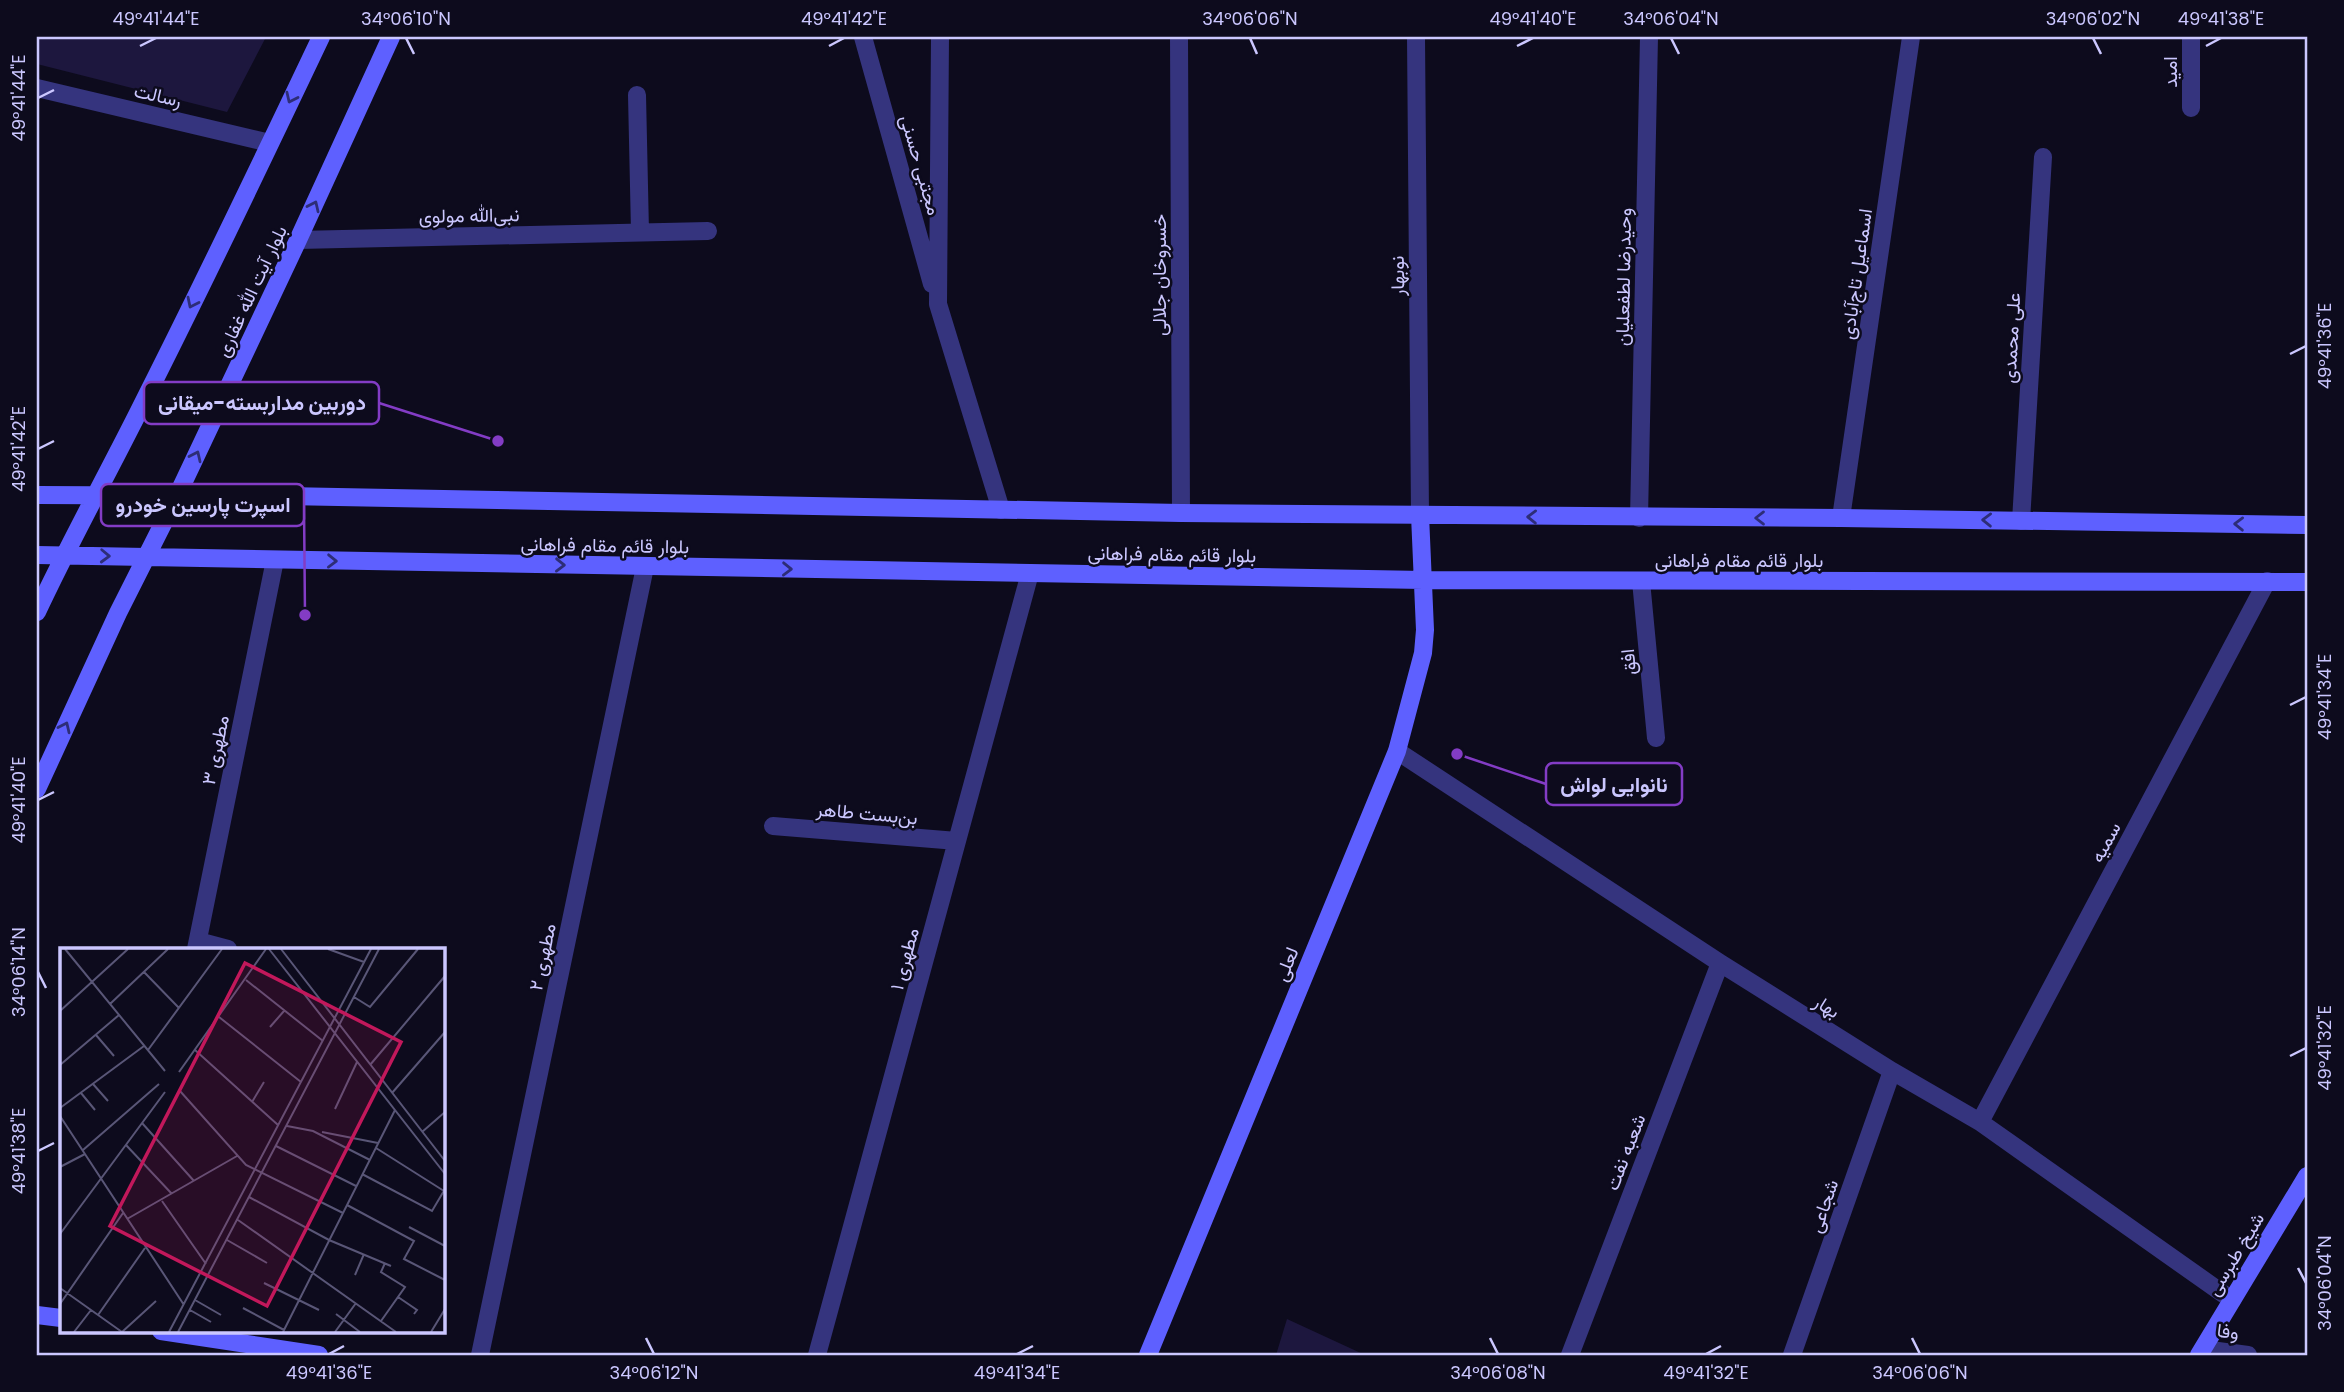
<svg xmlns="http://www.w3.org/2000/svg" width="2344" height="1392" font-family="Poppins,Vazirmatn,sans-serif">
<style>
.building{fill:#1d173e}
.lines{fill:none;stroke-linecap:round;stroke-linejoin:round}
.street{stroke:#35347e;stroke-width:18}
.secondary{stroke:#5e60ff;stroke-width:18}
.oneway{stroke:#2d2d77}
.ticks{fill:none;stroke:#cbc7ff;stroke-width:2.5}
.labels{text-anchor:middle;stroke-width:5;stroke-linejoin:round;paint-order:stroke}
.street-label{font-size:19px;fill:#cbc7ff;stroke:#0d0b1d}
.inset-road{fill:none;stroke:#595677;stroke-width:2}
.view{fill:#c2185b;fill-opacity:0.15;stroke:#c2185b;stroke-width:3.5}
.inset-edge{fill:none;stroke:#cbc7ff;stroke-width:3.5}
.leader{fill:none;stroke:#833cc5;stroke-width:2.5}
.callout-dot{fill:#833cc5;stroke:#0d0b1d;stroke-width:2.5}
.callout{fill:#0d0b1d;stroke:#833cc5;stroke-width:2.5}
.callout-label{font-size:21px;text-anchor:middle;font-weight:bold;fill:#cbc7ff}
.neatline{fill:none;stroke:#cbc7ff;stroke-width:2.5}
.ticks-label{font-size:18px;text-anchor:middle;fill:#cbc7ff}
</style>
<rect width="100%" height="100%" fill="#0d0b1d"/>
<path class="building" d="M37 37H266L227 112 37 64Z
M1287 1319 1365 1355H1276Z"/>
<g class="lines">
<path class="street" d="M863 37 932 284
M940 37 938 304 1001 510
M1179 37 1181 513
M1416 37 1420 515
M2191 37V108
M37 88 270 143
M637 95 640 232
M298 240 708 231
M1639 518 1649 37
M1841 518 1911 37
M2021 521 2043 157
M1641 581 1656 738
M1397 751 1720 963 1892 1071 1980 1122 2232 1300
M773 826 957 841
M198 941 228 949
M196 949 275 560
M1980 1122 2267 581
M2203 1349 2248 1355
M480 1355 645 567
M817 1355 1030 573
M1570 1355 1720 963
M1792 1355 1892 1071"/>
<path class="secondary" d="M37 495 285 496 1181 513 1841 518 2307 525
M37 555 1423 580 2307 582
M37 612C71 539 111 468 147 395 207 276 264 157 321 37
M37 789 118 613 177 496 298 240 391 37
M37 1315 61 1318
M161 1331 319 1355
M1148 1355 1397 751 1423 653 1425 630 1420 515
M2199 1355 2307 1176"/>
</g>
<defs><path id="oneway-chevron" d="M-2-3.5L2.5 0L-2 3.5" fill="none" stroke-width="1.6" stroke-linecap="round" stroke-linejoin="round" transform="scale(1.75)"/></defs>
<g class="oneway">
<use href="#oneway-chevron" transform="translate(291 98) rotate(115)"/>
<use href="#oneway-chevron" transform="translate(314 206) rotate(-65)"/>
<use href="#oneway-chevron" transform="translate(192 303) rotate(116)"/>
<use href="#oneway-chevron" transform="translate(196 456) rotate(-65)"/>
<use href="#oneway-chevron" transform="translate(1532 517) rotate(-179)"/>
<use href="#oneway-chevron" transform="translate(1760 518) rotate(-180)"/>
<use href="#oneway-chevron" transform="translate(1987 520) rotate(-179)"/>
<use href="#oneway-chevron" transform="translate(2239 524) rotate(-179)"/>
<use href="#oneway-chevron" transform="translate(105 556) rotate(2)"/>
<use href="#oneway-chevron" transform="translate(332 561) rotate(1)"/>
<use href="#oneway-chevron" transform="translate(560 565) rotate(1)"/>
<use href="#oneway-chevron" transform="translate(787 569) rotate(1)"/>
<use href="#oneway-chevron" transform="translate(65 727) rotate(-65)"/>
</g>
<path class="ticks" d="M406 38 414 54M1250 38 1257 54M1671 38 1679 54M2093 38 2101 54M140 46 156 38M829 46 844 38M1517 46 1533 38M2206 46 2221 38M38 98 54 90M2290 354 2306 346M38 449 54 441M2290 705 2306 697M38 800 54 792M38 972 46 988M2290 1056 2306 1048M38 1151 54 1143M2298 1268 2306 1283M646 1338 654 1354M1490 1338 1498 1354M1912 1338 1920 1354M329 1354 344 1346M1017 1354 1033 1346M1706 1354 1721 1346"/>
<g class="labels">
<g class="street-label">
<text transform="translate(2170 72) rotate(-90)" y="7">امید</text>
<text transform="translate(158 95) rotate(13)" y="7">رسالت</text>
<text transform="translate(921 165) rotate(74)" y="7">مجتبی حسنی</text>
<text transform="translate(469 215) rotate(-1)" y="7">نبی‌الله مولوی</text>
<text transform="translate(1856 274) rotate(-82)" y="7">اسماعیل تاج‌آبادی</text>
<text transform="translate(1159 275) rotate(-90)" y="7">خسروخان جلالی</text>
<text transform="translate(1397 276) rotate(-91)" y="7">نوبهار</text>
<text transform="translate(1623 277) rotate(-89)" y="7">وحیدرضا لطفعلیان</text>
<text transform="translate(251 291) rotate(-65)" y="7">بلوار آیت الله غفاری</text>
<text transform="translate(2011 338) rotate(-87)" y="7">علی محمدی</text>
<text transform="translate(605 545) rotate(1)" y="7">بلوار قائم مقام فراهانی</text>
<text transform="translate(1172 554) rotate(1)" y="7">بلوار قائم مقام فراهانی</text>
<text x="1739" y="567">بلوار قائم مقام فراهانی</text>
<text transform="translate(1628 662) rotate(-95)" y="7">افق</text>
<text transform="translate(215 750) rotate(-78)" y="7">مطهری ۳</text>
<text transform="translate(867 813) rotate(5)" y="7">بن‌بست طاهر</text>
<text transform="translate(2105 842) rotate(-62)" y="7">سمیه</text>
<text transform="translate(542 957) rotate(-78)" y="7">مطهری ۲</text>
<text transform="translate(904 959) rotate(-75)" y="7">مطهری ۱</text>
<text transform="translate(1286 964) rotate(-68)" y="7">لعلی</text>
<text transform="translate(1827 1006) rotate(32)" y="7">بهار</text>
<text transform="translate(1625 1152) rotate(-69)" y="7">شعبه نفت</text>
<text transform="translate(1823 1206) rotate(-71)" y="7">شجاعی</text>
<text transform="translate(2235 1254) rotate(-59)" y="7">شیخ طبرسی</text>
<text transform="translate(2228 1331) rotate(7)" y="7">وفا</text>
</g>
</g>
<g transform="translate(60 948)">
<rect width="385" height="385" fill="#0d0b1d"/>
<path class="inset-road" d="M5 1 105 123M209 1 385 226M221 1 385 213M268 1 304 14M84 24 119 60M186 32 263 93M294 49 310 59 358 1M50 56 108 1M0 63 68 1M159 69 241 134M210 79 224 63M36 87 54 108M88 102 162 1M135 102 218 177M0 117 59 67M310 117 385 28M119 124 206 1M33 136 48 153M120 143 186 217 283 265M21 145 35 162M332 145 385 84M192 154 204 134M0 160 84 98M275 161 297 114M0 168 124 357M82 175 134 233M227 178 253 183 310 212M262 184 318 195M362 184 385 164M66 197 112 246M216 198 296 238M316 200 384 243M23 202 99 136M0 219 25 206M302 226 372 263 385 241M189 249 269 292 331 318M102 253 146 316M287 257 354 293 344 311 385 332M67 271 177 208M178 272 336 384M349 279 385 298M0 286 105 144M167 292 207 315M295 327 304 306M204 335 259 362M0 340 62 384M338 349 357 362 354 366M135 352 161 367M0 356 63 265M183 360 224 382M130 362 151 374M276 366 300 384M38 367 85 300M321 373 345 339 321 324 325 315M14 384 31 362M62 384 96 353M109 384 311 1M118 384 319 1M223 384 335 162M275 384 296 355M371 384 385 361"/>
<path class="view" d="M185 15 341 94 207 358 50 278Z"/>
<rect width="385" height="385" class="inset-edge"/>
</g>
<path class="leader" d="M498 441L379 403M305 615L304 505M1457 754L1546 784"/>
<g class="callout-dot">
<circle cx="498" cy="441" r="7"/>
<circle cx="305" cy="615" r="7"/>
<circle cx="1457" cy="754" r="7"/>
</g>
<g class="callout">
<rect x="144" y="382" width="235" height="42" rx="7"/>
<rect x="101" y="484" width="203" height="42" rx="7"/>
<rect x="1546" y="763" width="136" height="42" rx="7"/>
</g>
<g class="callout-label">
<text x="262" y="410">دوربین مداربسته-میقانی</text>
<text x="203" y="512">اسپرت پارسین خودرو</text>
<text x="1614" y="792">نانوایی لواش</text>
</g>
<rect width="2344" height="1392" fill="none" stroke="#0d0b1d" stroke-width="77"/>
<rect x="38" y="38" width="2268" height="1316" class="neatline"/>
<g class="ticks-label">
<text x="156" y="25">49°41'44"E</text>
<text x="406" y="25">34°06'10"N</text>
<text x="844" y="25">49°41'42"E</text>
<text x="1250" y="25">34°06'06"N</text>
<text x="1533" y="25">49°41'40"E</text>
<text x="1671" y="25">34°06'04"N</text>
<text x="2093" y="25">34°06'02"N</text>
<text x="2221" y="25">49°41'38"E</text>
<text transform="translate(19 98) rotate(-90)" y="6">49°41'44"E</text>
<text transform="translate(2325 346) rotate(-90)" y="6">49°41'36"E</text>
<text transform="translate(19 449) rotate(-90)" y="6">49°41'42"E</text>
<text transform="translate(2325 697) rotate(-90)" y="6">49°41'34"E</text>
<text transform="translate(19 800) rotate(-90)" y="6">49°41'40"E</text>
<text transform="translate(19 972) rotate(-90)" y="6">34°06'14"N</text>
<text transform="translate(2325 1048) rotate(-90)" y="6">49°41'32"E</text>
<text transform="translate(19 1151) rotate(-90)" y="6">49°41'38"E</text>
<text transform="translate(2325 1283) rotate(-90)" y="6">34°06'04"N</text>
<text x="329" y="1379">49°41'36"E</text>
<text x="654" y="1379">34°06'12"N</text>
<text x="1017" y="1379">49°41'34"E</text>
<text x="1498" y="1379">34°06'08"N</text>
<text x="1706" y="1379">49°41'32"E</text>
<text x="1920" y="1379">34°06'06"N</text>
</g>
</svg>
